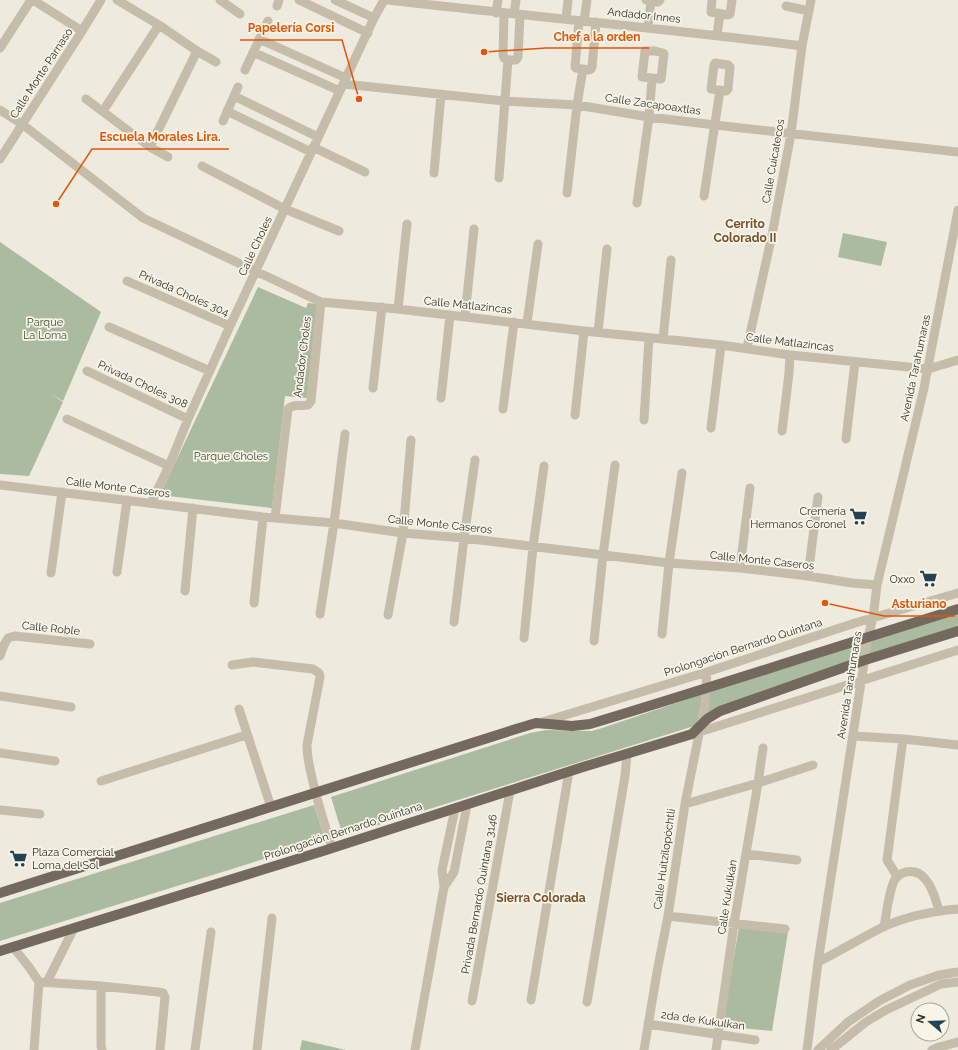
<svg xmlns="http://www.w3.org/2000/svg" width="958" height="1050" font-family="Raleway,sans-serif">
<style>
.green{fill:#abbb9f}
.lines{fill:none;stroke-linecap:round;stroke-linejoin:round}
.minor{stroke:#c5bdaa;stroke-width:9}
.major{stroke:#73695c;stroke-width:10}
.labels{text-anchor:middle;stroke-width:3.5;stroke-linejoin:round;paint-order:stroke}
.street-label{font-size:11px;fill:#332f29;stroke:#f7f4e8}
.park-label{font-size:11px;fill:#3c4e30;stroke:#f7f4e8}
.poi-label{font-size:11px;fill:#332f29;stroke:#f7f4e8;text-anchor:end}
.neighbourhood-label{font-size:12px;font-weight:bold;fill:#77512c;stroke:#f7f4e8}
.leader{fill:none;stroke:#df570d;stroke-width:1.5}
.callout-dot{fill:#df570d;stroke:#f7f4e8;stroke-width:1.5}
.callout-label{font-size:12px;text-anchor:middle;font-weight:bold;fill:#df570d;stroke:#f7f4e8;stroke-width:3.5;stroke-linejoin:round;paint-order:stroke}
</style>
<rect width="100%" height="100%" fill="#eeeadd"/>
<path class="green" d="M843 233 887 242 881 266 838 257Z
M0 242 101 312 63 401 51 394 63 402 29 476 0 474Z
M258 287 306 308 308 303 317 304 307 398 285 396 272 508 160 495Z
M958 613V630L691 727 343 836 331 797 530 733 546 730 592 731 602 728 694 697Z
M314 805 325 840 0 941V903Z
M739 927 788 932 772 1031 722 1026Z
M302 1040 346 1050H300Z"/>
<g class="lines">
<path class="minor" d="M33 0 82 31
M117 0 159 25 197 51 216 62
M220 0 240 14
M299 0 368 33
M335 0 374 18
M388 0C526 16 664 28 802 46
M646 0 658 2 660 0
M712 0 711 12 728 15 730 14 732 0
M277 6 279 0
M786 6 809 11
M496 13 498 0
M504 13 503 55 504 58 508 60H516L518 57 520 15
M514 14 516 0
M566 19 568 0
M579 21 575 67 576 68 589 70 591 69 592 67 596 22
M584 21 587 0
M648 27 651 1
M717 35 720 14
M259 39 346 78
M0 48 31 0
M645 51H655L663 53 664 54 661 79 642 77Z
M253 52 340 91
M715 63 728 65 730 67 728 89 726 91 711 89 714 65Z
M245 70 268 21
M344 84 504 101 577 105 649 117 715 125 958 152
M234 96 318 137
M86 99 150 147 168 157
M0 110 22 124 143 218 321 302 398 309 584 331 721 345 790 355 928 369 958 360
M103 111 159 25
M227 111 311 152
M223 121 238 87
M150 147 197 51
M313 147 365 172
M0 159 82 31 101 0
M202 166 285 209 339 231
M434 173 441 94
M499 178 508 60
M567 193 577 105 583 69
M704 196 720 90
M637 203 649 117 652 79
M127 281 230 326
M398 309 407 224
M465 316 474 229
M527 323 538 244
M109 327 210 371
M598 332 607 249
M663 339 671 260
M747 348 772 235 791 134 802 46 811 0
M87 371 188 419
M373 388 382 307
M441 398 450 315
M503 409 514 322
M575 415 584 331
M67 419 169 466
M644 420 649 338
M711 428 721 345
M782 431 789 373 790 355
M846 439 855 362
M0 485 263 517 334 523 403 533 464 538 669 563 740 568 808 576 852 583 877 585
M151 503 169 466 188 419 230 326 374 18 384 0
M275 518 288 409C294 403 301 407 308 405L311 401 321 302
M740 568 750 488
M117 572 127 500
M51 573 62 492
M808 576 818 497
M185 591 193 508
M254 603 263 517
M320 614 334 523 345 434
M388 615 403 533 411 440
M454 622 464 538 475 460
M662 634 669 563 682 473
M524 638 533 547 544 466
M594 641 603 555 615 465
M0 656 4 645 8 638 15 636 90 644
M232 665 253 662 313 669 319 673 320 677 307 745C307 757 310 770 313 782 318 804 325 826 332 848
M0 696 71 707
M239 709 271 807
M539 723 707 672 855 623 958 593
M696 733 958 650
M854 736 903 739 958 745
M0 753 55 761
M101 781 246 735
M685 804 758 783 813 765
M0 810 40 814
M746 854 797 860
M897 876 887 860 903 739
M444 887 454 872 467 805
M668 916 785 929
M884 927C887 912 888 895 894 881 897 876 901 873 906 872 927 867 935 896 939 911
M13 947 29 967 39 982 34 1050
M818 962C840 951 861 938 883 927 905 917 934 911 958 909
M39 982 101 986 158 992 163 993 165 997 160 1050
M47 982 74 928
M101 986V1046L102 1050
M531 1000 569 771
M472 1001 510 791
M587 1002 625 776 627 754
M648 1024 755 1040
M195 1050 211 932
M257 1050 272 918
M415 1050 444 887 442 870 455 809
M644 1050 657 972 668 916 685 804 705 704 707 672
M716 1050 734 924 758 783 763 748
M807 1050 818 962 868 637 873 618 877 585 924 388 958 210
M818 1050 848 1022 879 1001 910 985 939 975 958 972
M831 1050 866 1022 886 1010 941 984 958 982
M932 1050 939 1047 958 1042"/>
<path class="major" d="M0 893 516 729 536 723 572 726 590 724C713 687 835 647 958 609
M0 951 323 851 583 767 679 738 692 734 707 719 720 711 865 660 958 631"/>
</g>
<defs>
<symbol id="supermarket-bare" viewBox="-9 -9 18 18"><path d="M-6-5.5h2.5l.6 2H6L4.5 2H-2.5L-4.4-4H-6ZM-1.5 3.2a1.3 1.3 0 1 0 .1 0ZM3 3.2a1.3 1.3 0 1 0 .1 0Z" fill="#24424f" stroke="#f7f4e8" stroke-width="2.5" paint-order="stroke"/></symbol>
</defs>
<g fill-rule="evenodd">
<use href="#supermarket-bare" x="846" y="504" width="25" height="25"/>
<use href="#supermarket-bare" x="916" y="566" width="25" height="25"/>
<use href="#supermarket-bare" x="6" y="846" width="25" height="25"/>
</g>
<g class="labels">
<g class="street-label">
<text transform="translate(644 15) rotate(6)" y="4">Andador Innes</text>
<text transform="translate(41 73) rotate(-57)" y="4">Calle Monte Parnaso</text>
<text transform="translate(653 104) rotate(8)" y="4">Calle Zacapoaxtlas</text>
<text transform="translate(773 161) rotate(-80)" y="4">Calle Cuicatecos</text>
<text transform="translate(255 246) rotate(-65)" y="4">Calle Choles</text>
<text transform="translate(184 293) rotate(24)" y="4">Privada Choles 304</text>
<text transform="translate(468 305) rotate(6)" y="4">Calle Matlazincas</text>
<text transform="translate(790 342) rotate(7)" y="4">Calle Matlazincas</text>
<text transform="translate(302 357) rotate(-83)" y="4">Andador Choles</text>
<text transform="translate(915 368) rotate(-78)" y="4">Avenida Tarahumaras</text>
<text transform="translate(143 384) rotate(25)" y="4">Privada Choles 308</text>
<text transform="translate(118 487) rotate(7)" y="4">Calle Monte Caseros</text>
<text transform="translate(440 524) rotate(6)" y="4">Calle Monte Caseros</text>
<text transform="translate(762 560) rotate(6)" y="4">Calle Monte Caseros</text>
<text transform="translate(51 628) rotate(6)" y="4">Calle Roble</text>
<text transform="translate(743 647) rotate(-18)" y="4">Prolongación Bernardo Quintana</text>
<text transform="translate(849 685) rotate(-81)" y="4">Avenida Tarahumaras</text>
<text transform="translate(343 831) rotate(-18)" y="4">Prolongación Bernardo Quintana</text>
<text transform="translate(664 859) rotate(-82)" y="4">Calle Huitzilopóchtli</text>
<text transform="translate(479 894) rotate(-80)" y="4">Privada Bernardo Quintana 3146</text>
<text transform="translate(727 897) rotate(-81)" y="4">Calle Kukulkán</text>
<text transform="translate(703 1020) rotate(8)" y="4">2da de Kukulkan</text>
</g>
<g class="park-label">
<text x="45" y="326">Parque<tspan x="45" dy="13">La Loma</tspan></text>
<text x="231" y="460">Parque Choles</text>
</g>
<g class="poi-label">
<text x="846" y="515">Cremería<tspan x="846" dy="13">Hermanos Coronel</tspan></text>
<text x="915" y="583">Oxxo</text>
<text x="32" y="856" text-anchor="start">Plaza Comercial<tspan x="32" dy="13">Loma del Sol</tspan></text>
</g>
<g class="neighbourhood-label">
<text x="745" y="228">Cerrito<tspan x="745" dy="14">Colorado II</tspan></text>
<text x="541" y="902">Sierra Colorada</text>
</g>
</g>
<path class="leader" d="M359 99L342 40H240M484 52L546 48H649M56 204L92 149H229M825 603L884 616H955"/>
<g class="callout-dot">
<circle cx="359" cy="99" r="4"/>
<circle cx="484" cy="52" r="4"/>
<circle cx="56" cy="204" r="4"/>
<circle cx="825" cy="603" r="4"/>
</g>
<g class="callout-label">
<text x="291" y="32">Papelería Corsi</text>
<text x="597" y="41">Chef a la orden</text>
<text x="160" y="141">Escuela Morales Lira.</text>
<text x="919" y="608">Asturiano</text>
</g>
<g transform="translate(930 1022) rotate(289)"><circle r="19" fill="#f7f4e8" stroke="#a9a59c"/>
<path d="M0-3L7 15L0 10L-7 15Z" fill="#24424f"/>
<text y="-6" font-size="11" font-weight="bold" text-anchor="middle" fill="#332f29">N</text>
</g>
</svg>
